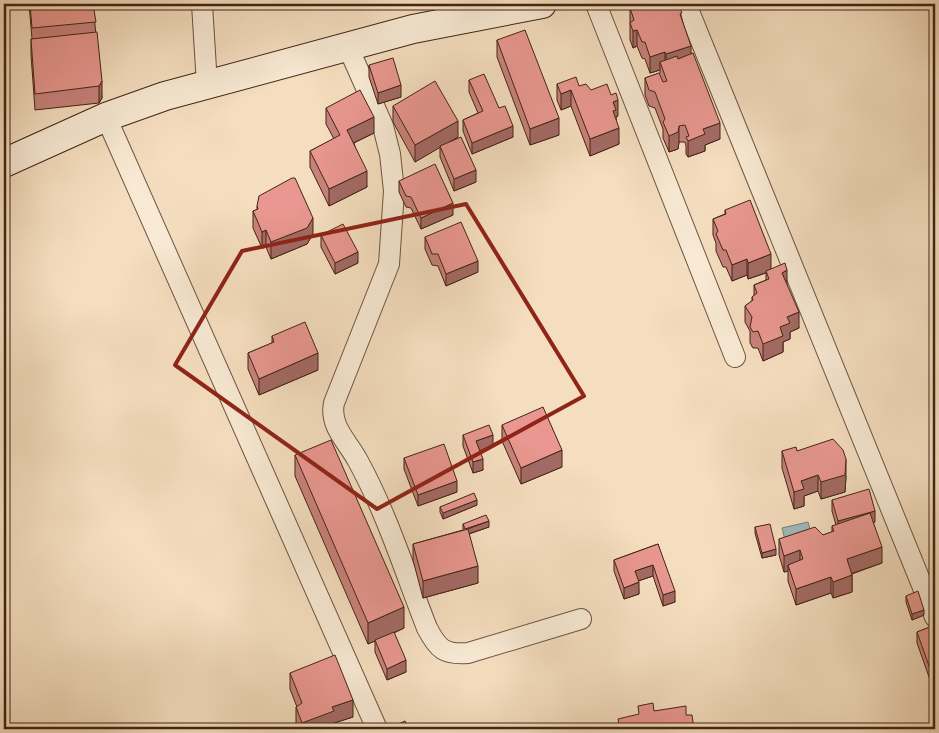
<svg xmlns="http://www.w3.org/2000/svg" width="939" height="733" font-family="'IM FELL Double Pica',serif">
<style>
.water{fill:#a0babb;stroke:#7a7e79}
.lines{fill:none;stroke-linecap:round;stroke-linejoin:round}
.street-casing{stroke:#6f5240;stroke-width:22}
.secondary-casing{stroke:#422415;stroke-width:30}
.street{stroke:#f8ead5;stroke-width:20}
.secondary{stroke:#f8ead5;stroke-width:28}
.wall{fill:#c8827c;stroke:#422415}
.shaded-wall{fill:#a36a65;stroke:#422415}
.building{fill:#e99790;stroke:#422415}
.marked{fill:none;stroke:#8f2418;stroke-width:4;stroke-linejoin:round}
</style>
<rect width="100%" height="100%" fill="#f5debf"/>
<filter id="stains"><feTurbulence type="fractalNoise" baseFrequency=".004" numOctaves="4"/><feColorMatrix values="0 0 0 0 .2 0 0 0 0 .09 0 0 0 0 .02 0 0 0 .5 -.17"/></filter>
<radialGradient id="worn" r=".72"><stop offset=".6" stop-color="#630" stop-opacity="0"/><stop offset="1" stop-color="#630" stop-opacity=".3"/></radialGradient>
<path class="water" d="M808 522 812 537 786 544 782 528Z"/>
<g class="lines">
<defs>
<path id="street" d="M202 4 207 85
M596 4 735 357
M686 4 935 617
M348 47 383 126 390 154 394 191 389 264 334 403C329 426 348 442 358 461 387 514 405 572 427 628 438 649 444 655 468 653L581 619
M106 117 377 729"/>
<path id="secondary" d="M4 163 106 117 165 96 413 29 542 4"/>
</defs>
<use href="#street" class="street-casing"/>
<use href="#secondary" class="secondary-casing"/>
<use href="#street" class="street"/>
<use href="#secondary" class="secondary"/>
</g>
<path class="wall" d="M29 4H93L102 98 99 103 35 110 31 55V39H32Z
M638 4H678L691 53 720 139 705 145V151L688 157 686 154V146L685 142H679L678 149 669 152 663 138V129L655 108 649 106 645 95V78L660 73V70L650 73 645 59 642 58 637 46 633 48 630 40V8L638 5Z
M497 40 559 135 530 145 497 57Z
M369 65 401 97 378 104 369 77Z
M469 80 499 108 513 137 472 154 463 131V120L478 113 469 92Z
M557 84 579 86 591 90 618 116 616 117V119L619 144 590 156 571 106 561 110 557 100Z
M393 106 458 137 450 142 476 182 454 191 440 157V147L415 162 393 122Z
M326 108 374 133 354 143 367 187 329 206 310 167V151L334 139 326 124Z
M399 181 453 215 421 229 411 208 406 207 399 192Z
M257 206 313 234 307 244 271 259 266 247 262 248 253 228V211L257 210Z
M725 210 771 269 787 286 799 328 790 332V339L783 342V352L763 361 758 348H753L750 343V331L745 322V306L752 301V297L754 296V285L766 280V273L748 279 747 275 732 281 726 267H723L716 251V243L713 235V219L725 214Z
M321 235 358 263 335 274 321 247Z
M425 237 478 272 446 286 438 266 432 265 425 249Z
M272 336 318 370 259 395 248 369V353L272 343Z
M502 425 562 467 521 484 502 441Z
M463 435 493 446 480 451 483 470 473 473 463 446Z
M782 451H797L846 476 845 492 821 499 818 491 804 496V506L794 509 782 468Z
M295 455 404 628 394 633 406 672 387 680 375 652V641L368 644 295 476Z
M404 458 457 492 418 506 404 469Z
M832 500 875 522H873L882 563 852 574V592L833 598 831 593 796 605 788 581V571L784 572 779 555V539L823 535 832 532V526L836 525 832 511Z
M477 505 443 519 440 512V507Z
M463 524 489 527 469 534 478 583 423 598 413 560V544L463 530Z
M755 527 776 555 762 558 755 533Z
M658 544 675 602 663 606 653 576 638 581 639 594 624 599 614 571V560Z
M906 596 924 615 912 620 906 602Z
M935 625 934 691 917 643V632Z
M290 673 353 717 334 723V728L330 729H298L296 724V707H297L290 689Z"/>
<path class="shaded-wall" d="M637 30V46L633 48V31Z
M691 46V62L666 71V54Z
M665 52V68L660 62V70L650 73V57Z
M102 81V98L99 103V86Z
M401 85V97L378 104V93Z
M571 90V106L561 110V94Z
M618 100V116L616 117V127L613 128V102Z
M374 117V133L347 146V130Z
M559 118V135L530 145V129Z
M458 121V137L415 162V145Z
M720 123V139L705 145V151L688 157V141L703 129Z
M513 126V137L472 154V143Z
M679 126V142L678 149 669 152V136Z
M619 128V144L590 156V139Z
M476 170V182L454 191V179Z
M367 171V187L329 206V189Z
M453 203V215L421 229V218Z
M313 218V234L307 244 271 259V242Z
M266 230V247L262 248V232Z
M358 252V263L335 274V263Z
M771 254V271L748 279V263Z
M747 259V275L732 281V265Z
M478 261V272L446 286V274Z
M787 270V286L782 273Z
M799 312V328L790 332V339L783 342V352L763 361V344L780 327 787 317Z
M318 353V370L259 395V379Z
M493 435V446L476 452V441Z
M562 450V467L521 484V468Z
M483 459V470L473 473V462Z
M846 459V476L845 492 821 499V482Z
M818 475V491L804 496V506L794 509V492L801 481Z
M457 481V492L418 506V495Z
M477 500V505L443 519V513Z
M875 511V522L838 533V521Z
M489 521V527L465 535V530Z
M882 547V563L847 575V559Z
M776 549V555L762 558V553Z
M800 550V567L788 565V571L784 572V556Z
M653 565V576L635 582V571Z
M478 566V583L423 598V581Z
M852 575V592L833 598V582Z
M831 577V593L796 605V589Z
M639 582V594L624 599V588Z
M675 591V602L663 606V595Z
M404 607V628L368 644V623Z
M924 610V615L912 620V614Z
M406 660V672L387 680V669Z
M934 680H935V691H934Z
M353 700V717L334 723V728L330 729H302V723L332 707Z"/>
<path class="building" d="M30 4H93L96 22 32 28Z
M639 4H678L682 13 680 14 691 46 666 54 665 52 650 57 645 42H642L637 30 633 31 630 23 634 20 630 8 639 5Z
M525 30 559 118 530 129 497 40Z
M97 32 102 81 99 86 35 94 31 39Z
M693 53 720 123 703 129 705 134 688 141 686 137 689 136 685 125 679 126 678 132 669 136 663 122 665 119 655 92 649 90 645 78 659 73 663 82 667 81 660 62 677 56 678 59Z
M393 58 401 85 378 93 369 65Z
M484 74 499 108 505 106 513 126 472 143 463 120 483 111 469 80Z
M576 77 579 86 586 84 591 90 607 84 611 95 616 93 618 100 613 102 616 110 613 111 619 128 590 139 571 90 561 94 557 84Z
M435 81 458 121 415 145 393 106Z
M360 90 374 117 347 130 367 171 329 189 310 151 340 135 326 108Z
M461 137 476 170 454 179 440 146Z
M435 164 453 203 421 218 411 197 406 196 399 181Z
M292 178H295L313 218 307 228 271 242 266 230 262 232 253 211 258 209 257 206 259 196Z
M750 200 771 254 748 263 747 259 732 265 726 250H723L716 234 718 231 713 219 726 214 725 210Z
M461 222 478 261 446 274 438 254H432L425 237Z
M343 224 358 252 335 263 321 235Z
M785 263 787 270 782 273 799 312 787 317 790 323 780 327 783 336 763 344 758 331 753 332 750 327 752 317 745 306 753 300 752 297 757 293 754 285 769 279 766 271Z
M305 322 318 353 259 379 248 353 274 342 272 336Z
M543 407 562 450 521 468 502 425Z
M489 425 493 435 476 441 483 459 473 462 463 435Z
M833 439 843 450 846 459 845 475 821 482 818 475 801 481 804 489 794 492 782 451 796 447 797 451Z
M331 440 404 607 368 623 295 455Z
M444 444 457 481 418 495 404 458Z
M869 489 875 511 838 521 832 500Z
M474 493 477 500 443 513 440 507Z
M870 513 882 547 847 559 852 575 833 582 831 577 796 589 788 565 803 559 800 550 784 556 779 539 815 527 823 535 834 531 832 526Z
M486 515 489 521 465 529 463 524Z
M770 524 776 549 762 553 755 527Z
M468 529 478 566 423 581 413 544Z
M658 544 675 591 663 595 653 565 635 571 639 582 624 588 614 560Z
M918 591 924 610 912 614 906 596Z
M935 625V680H934L917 632Z
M394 632 406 660 387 669 375 640Z
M335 655 353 700 332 707 334 711 302 723 296 707 302 703 290 673Z
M653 703 654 711 686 706V715H692L694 729H620L618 719 639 714 638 706Z
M405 721 408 729H393L392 727Z"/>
<path class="marked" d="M466 204 584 396 377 509 175 365 242 251Z"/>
<rect width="939" height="733" fill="none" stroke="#f5debf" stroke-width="20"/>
<rect x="5" y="5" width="929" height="723" fill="none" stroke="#422415" stroke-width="2.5"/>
<rect x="10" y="10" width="919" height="713" fill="none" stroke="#422415"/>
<rect width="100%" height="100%" filter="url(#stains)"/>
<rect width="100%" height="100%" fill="url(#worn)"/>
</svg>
